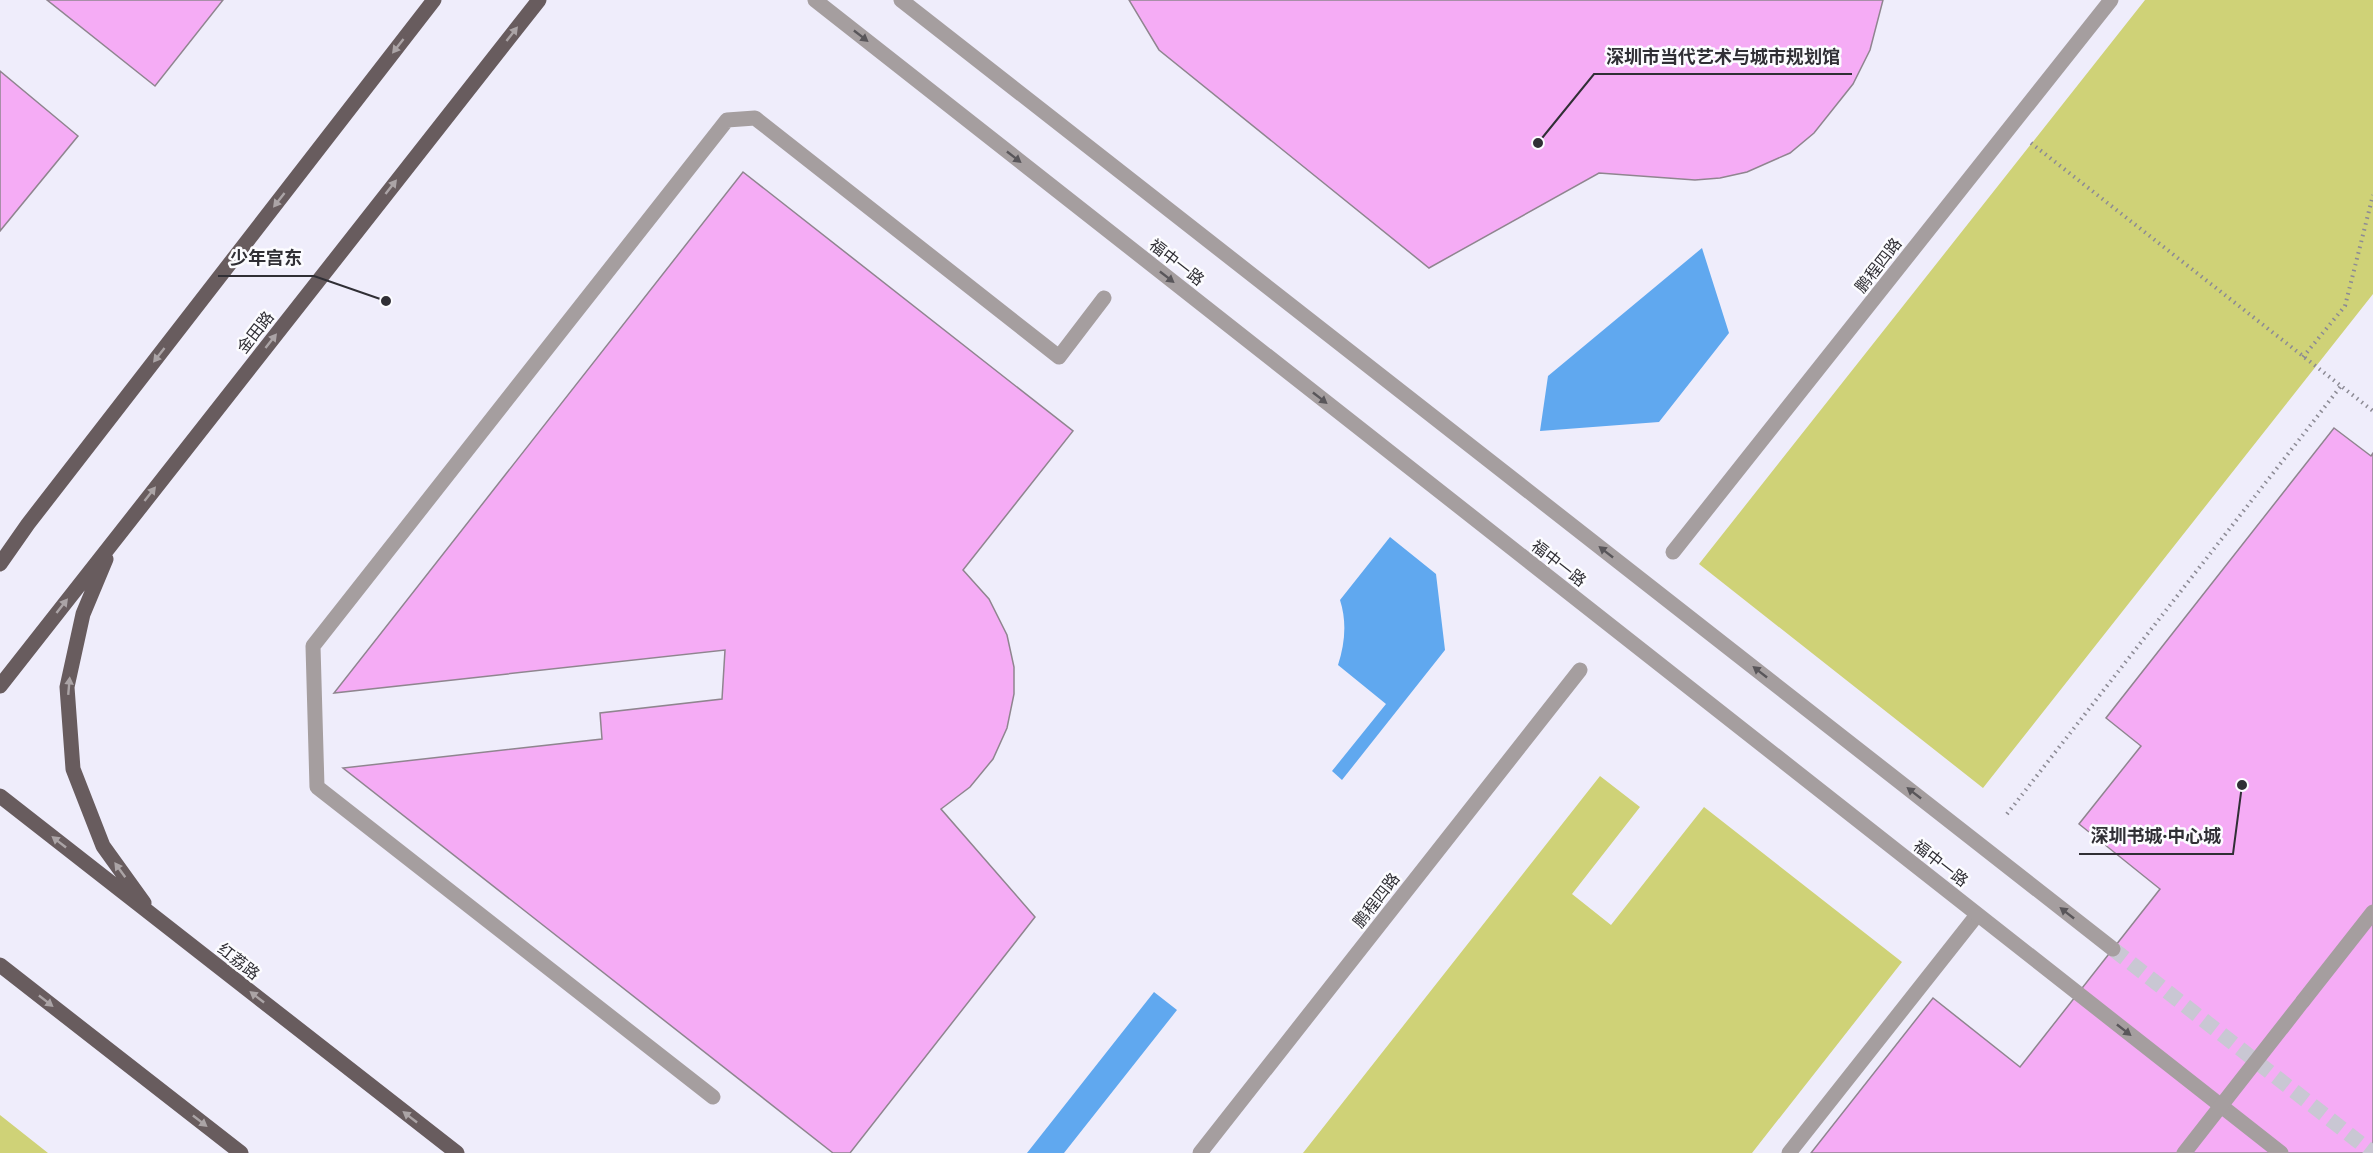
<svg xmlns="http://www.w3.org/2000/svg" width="2373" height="1153" font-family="Commissioner,'Noto Sans SC',sans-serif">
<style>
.green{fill:#cfd277}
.water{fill:#60a8ef}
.building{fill:#f5acf5;stroke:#8f858f;stroke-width:1.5}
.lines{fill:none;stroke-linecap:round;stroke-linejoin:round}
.tertiary-tunnel{stroke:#c9c7d3;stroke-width:15;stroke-dasharray:15 8;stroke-linecap:butt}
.path{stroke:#8c8a94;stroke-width:4;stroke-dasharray:1.5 4.5;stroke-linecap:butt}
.service{stroke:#a59e9f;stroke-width:15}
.pedestrian{stroke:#a59e9f;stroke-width:15}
.tertiary{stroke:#a59e9f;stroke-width:15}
.primary{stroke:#685c5e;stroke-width:15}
.pedestrian-bridge{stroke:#a59e9f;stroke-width:15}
.oneway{fill:#aba4a6}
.oneway2{fill:#59565a}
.labels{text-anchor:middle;stroke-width:5;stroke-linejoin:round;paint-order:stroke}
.street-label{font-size:16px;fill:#302f35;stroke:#fcfcff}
.leader{fill:none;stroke:#302f35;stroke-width:2}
.callout-dot{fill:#302f35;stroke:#fcfcff;stroke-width:2}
.callout-label{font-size:18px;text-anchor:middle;font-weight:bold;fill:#302f35;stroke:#fcfcff;stroke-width:5;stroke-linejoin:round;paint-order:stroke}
</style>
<rect width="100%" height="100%" fill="#efedfb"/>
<path class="green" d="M2145 0H2373V294L1983 788 1699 564Z
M1600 776 1640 807 1572 894 1611 925 1704 807 1902 962 1752 1153H1303Z
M0 1115 48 1153H0Z"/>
<path class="water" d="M1702 248 1729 333 1659 422 1540 431 1548 376Z
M1390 537 1436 574 1445 650 1342 780 1332 771 1386 704 1338 665C1345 643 1347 622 1340 600Z
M1154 992 1177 1010 1064 1153H1027Z"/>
<path class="building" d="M47 0H223L155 86Z
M1129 0H1883L1870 50 1853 84 1814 133 1790 153 1747 172 1720 178 1695 180 1599 173 1429 268 1159 50Z
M0 71 78 136 0 231Z
M743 172 1073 431 963 570 989 599 1007 635 1014 667V694L1007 728 993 759 970 787 941 809 1035 917 850 1153H833L343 768 602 739 600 713 722 699 725 650 334 693Z
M2334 428 2371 456 2373 453V1153H1811L1933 998 2020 1067 2160 889 2079 824 2141 746 2106 718Z"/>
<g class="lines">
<path class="tertiary-tunnel" d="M2113 949 2373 1153"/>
<path class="path" d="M2031 143 2373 411
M2303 357 2345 306 2373 195
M2007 814 2341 386"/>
<path class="service" d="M713 1097 317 787 313 646 727 120 755 118 1059 357 1104 298
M1789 1153 1977 915"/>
<path class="pedestrian" d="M1673 552 2111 0
M2303 1001 2373 912
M1200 1153 1580 670"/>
<path class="tertiary" d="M815 0 2281 1153
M901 0 2113 949"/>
<path class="primary" d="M106 559 83 614 67 687 73 769 103 846 144 903
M0 564 28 524 434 0
M0 686 539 0
M0 796 457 1153
M0 965 241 1153"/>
<path class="pedestrian-bridge" d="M2184 1153 2303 1001"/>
</g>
<defs><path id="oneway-solid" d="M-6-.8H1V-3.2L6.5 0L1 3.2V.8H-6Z" transform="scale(1.5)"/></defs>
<g class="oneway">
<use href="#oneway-solid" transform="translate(512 34) rotate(-52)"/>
<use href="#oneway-solid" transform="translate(398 46) rotate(128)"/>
<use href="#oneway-solid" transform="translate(391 187) rotate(-52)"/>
<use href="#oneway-solid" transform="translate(279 200) rotate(128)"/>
<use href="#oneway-solid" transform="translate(271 341) rotate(-52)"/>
<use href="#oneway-solid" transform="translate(159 355) rotate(128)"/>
<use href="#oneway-solid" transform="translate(150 494) rotate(-52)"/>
<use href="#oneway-solid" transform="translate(62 606) rotate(-52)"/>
<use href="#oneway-solid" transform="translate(69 686) rotate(-85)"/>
<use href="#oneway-solid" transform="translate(59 842) rotate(-142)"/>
<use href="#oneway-solid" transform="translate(120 870) rotate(-126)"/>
<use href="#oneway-solid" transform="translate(257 997) rotate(-142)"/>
<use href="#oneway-solid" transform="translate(46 1001) rotate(38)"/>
<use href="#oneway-solid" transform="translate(410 1117) rotate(-142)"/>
<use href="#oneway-solid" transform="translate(200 1121) rotate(38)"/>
</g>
<g class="oneway2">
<use href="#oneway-solid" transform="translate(861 36) rotate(38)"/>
<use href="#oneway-solid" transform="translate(1014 157) rotate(38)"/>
<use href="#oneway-solid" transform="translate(1167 277) rotate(38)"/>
<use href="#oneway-solid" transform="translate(1320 398) rotate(38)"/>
<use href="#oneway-solid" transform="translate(1606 552) rotate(-142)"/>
<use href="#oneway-solid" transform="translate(1760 672) rotate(-142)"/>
<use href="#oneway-solid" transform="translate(1914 793) rotate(-142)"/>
<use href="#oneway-solid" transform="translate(2067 913) rotate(-142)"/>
<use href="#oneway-solid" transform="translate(2124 1030) rotate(38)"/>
</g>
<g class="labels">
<g class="street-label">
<text transform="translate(1177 262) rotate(38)" y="6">福中一路</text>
<text transform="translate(1878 265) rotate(-52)" y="6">鹏程四路</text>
<text transform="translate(255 332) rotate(-52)" y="6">金田路</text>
<text transform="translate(1559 563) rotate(38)" y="6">福中一路</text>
<text transform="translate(1941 863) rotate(38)" y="6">福中一路</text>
<text transform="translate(1376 900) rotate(-52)" y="6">鹏程四路</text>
<text transform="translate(239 961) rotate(38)" y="6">红荔路</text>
</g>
</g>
<path class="leader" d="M1538 143L1594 74H1852M386 301L314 276H218M2242 785L2233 854H2079"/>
<g class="callout-dot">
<circle cx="1538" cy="143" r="6"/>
<circle cx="386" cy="301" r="6"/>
<circle cx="2242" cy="785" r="6"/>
</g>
<g class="callout-label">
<text x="1723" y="63">深圳市当代艺术与城市规划馆</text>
<text x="266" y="264">少年宫东</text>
<text x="2156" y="842">深圳书城·中心城</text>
</g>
</svg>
